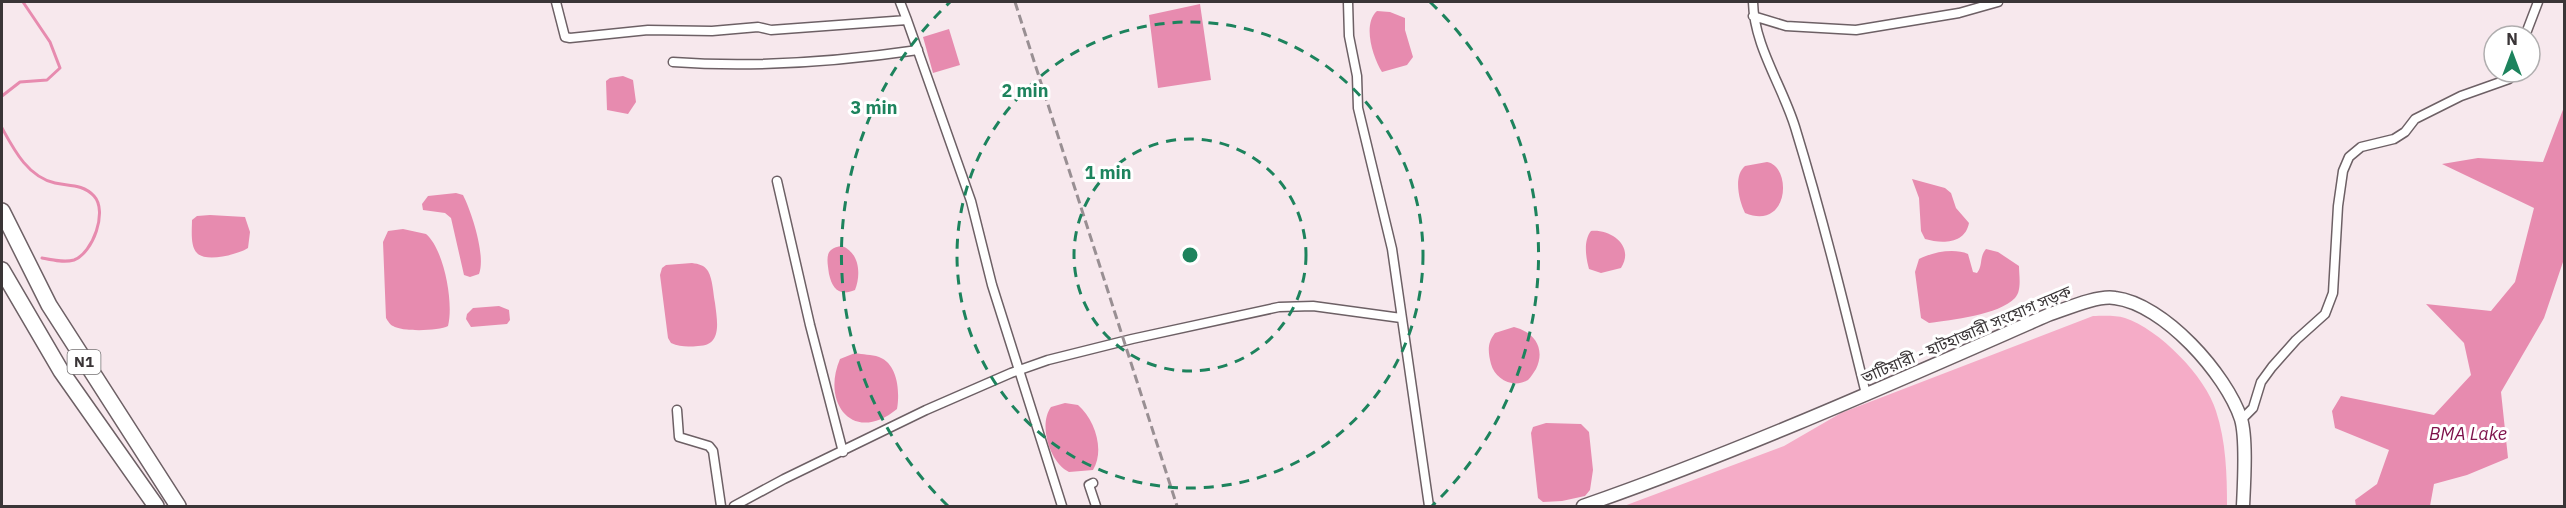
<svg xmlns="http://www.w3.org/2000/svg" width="2566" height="508" font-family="'IBM Plex Sans','Noto Sans Bengali',sans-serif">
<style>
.green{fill:#f5acc7}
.water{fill:#e78baf}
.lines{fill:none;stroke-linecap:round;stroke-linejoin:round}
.stream{stroke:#e78baf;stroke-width:3}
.street-casing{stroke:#6d6065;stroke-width:11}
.primary-casing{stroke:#6d6065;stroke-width:15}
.highway-casing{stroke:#6d6065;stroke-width:18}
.street{stroke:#fff;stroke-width:8}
.primary{stroke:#fff;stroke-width:12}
.highway{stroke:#fff;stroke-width:15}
.rail{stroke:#998f93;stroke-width:3;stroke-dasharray:9 4.5;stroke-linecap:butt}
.ring{fill:none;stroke:#1d835d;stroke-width:3;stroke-dasharray:10 8}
.labels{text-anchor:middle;stroke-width:6;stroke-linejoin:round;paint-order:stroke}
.shield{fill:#fff;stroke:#757273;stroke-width:1.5}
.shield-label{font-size:15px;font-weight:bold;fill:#3a3537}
.street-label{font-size:16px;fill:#3a3537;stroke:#fff}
.water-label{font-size:18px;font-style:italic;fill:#7e114a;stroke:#fff}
.centre{fill:#1d835d;stroke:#fff;stroke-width:3}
.ring-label{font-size:18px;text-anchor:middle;font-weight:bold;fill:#1d835d;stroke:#fff;stroke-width:6;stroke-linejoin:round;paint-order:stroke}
</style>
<rect width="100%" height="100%" fill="#f7e8ed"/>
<path class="green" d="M2093 316C2102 316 2115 315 2125 318 2159 329 2206 377 2216 411 2226 441 2227 475 2227 506H1624L1784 446 1841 413Z"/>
<path class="water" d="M1200 4 1211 80 1158 88 1149 15Z
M1377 11 1390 12 1405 18V30L1413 57 1407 65 1382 72C1373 58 1362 24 1377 11Z
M949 29 960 65 933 73 923 37Z
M623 76 633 80 636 102 628 114 607 110 606 81 610 78Z
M2564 107V259L2544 318 2501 392 2508 458 2467 475 2434 484 2430 506H2356L2355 500 2377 484 2389 450 2335 428 2332 411 2341 396 2434 415 2471 375 2464 343 2426 304 2491 311 2515 282 2534 208 2442 164 2478 158 2543 162Z
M1767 162C1792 166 1790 231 1745 213 1739 201 1733 176 1745 166Z
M1912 179 1945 188 1951 193 1956 208 1969 223C1965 244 1942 244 1925 239L1921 231 1919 198Z
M456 193 463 195C472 213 486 256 479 274L470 277 464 275 451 218 445 213 423 210 422 204 428 196Z
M210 215 245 217 250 232 248 248C239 254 206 263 197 253 190 246 192 229 192 220L197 216Z
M403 229 426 234C444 249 454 303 448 326 439 331 402 332 393 326 390 325 388 321 386 318L383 242 388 231Z
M1591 231C1611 229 1635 246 1621 268L1601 273 1589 269C1586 258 1583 241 1591 231Z
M842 246C860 253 861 275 855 290 839 297 832 288 829 274 827 259 824 248 842 246Z
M1986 249 1998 252 2019 266C2019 275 2022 291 2015 298 1999 315 1951 320 1929 323L1921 318 1915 272 1919 259C1933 252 1954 248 1968 254L1973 272 1977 273C1983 266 1979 257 1986 249Z
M692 263C699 264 704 265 708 271 713 280 713 293 715 303 717 320 723 346 698 346 688 347 680 347 671 343L668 338 660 275 662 268 666 265Z
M499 306 509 310 510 320 507 324 471 327 466 319 467 314 473 308Z
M1514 327C1534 332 1546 348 1536 369 1534 372 1531 377 1528 380 1513 389 1495 379 1491 364 1488 352 1487 343 1495 333Z
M855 353C863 355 871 354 879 357 898 364 900 392 897 409 853 445 821 403 840 359Z
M1065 403 1078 405C1095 420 1105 450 1093 470L1069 472C1050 463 1038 425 1051 407Z
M1546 423 1581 424 1589 432 1593 470 1590 490 1585 496 1562 501 1543 502 1538 498 1531 433 1533 427Z"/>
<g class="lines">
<path class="stream" d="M2 96 20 82 47 80 60 68 50 42 23 2
M2 128C14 150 28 177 55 183 69 186 83 184 94 196 108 211 93 253 74 260 64 263 52 260 42 258"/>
<defs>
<path id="street" d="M556 2 565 37 570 38 648 30 712 31 758 27 771 30 907 20 971 201 992 285 1062 506
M900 2 907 20
M1348 2 1349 36 1357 76 1358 108 1392 249 1429 506
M1753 2C1754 46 1782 85 1795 127 1822 215 1844 304 1866 394
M1753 16 1786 26 1856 30 1959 13 1998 2
M2525 36 2538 2
M673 62C755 68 836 62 918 50
M777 181 810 325 843 452
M677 410 679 437 709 446 713 451 721 506
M2241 420 2253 408 2261 382 2272 367 2296 340 2325 314 2333 293 2338 206 2343 171 2349 157 2361 147 2394 139 2405 132 2415 119 2461 96 2509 79 2512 72
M1093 483 1089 485 1096 506
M734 506 784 479 926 410 1011 373 1048 360 1132 339 1279 307 1313 306 1401 318"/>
<path id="primary" d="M1583 506C1741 451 1895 382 2048 315 2066 309 2097 295 2115 298 2164 304 2226 374 2241 419 2247 439 2244 484 2243 506"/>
<path id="highway" d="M2 211 49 305 178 506
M2 270 61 371 156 506"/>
</defs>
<use href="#street" class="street-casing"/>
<use href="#primary" class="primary-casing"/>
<use href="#highway" class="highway-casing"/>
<use href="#street" class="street"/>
<use href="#primary" class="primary"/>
<use href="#highway" class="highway"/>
<path class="rail" d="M1015 2 1177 506"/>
</g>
<g class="ring">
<circle cx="1190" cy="255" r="116"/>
<circle cx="1190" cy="255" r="233"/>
<path d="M948 506A349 349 0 0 1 950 2M1430 2A349 349 0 0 1 1432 506"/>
</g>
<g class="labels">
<rect class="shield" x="67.5" y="350" width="33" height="24" rx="4.5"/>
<g class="shield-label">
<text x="84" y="367">N1</text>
</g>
<g class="street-label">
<text transform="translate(1966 334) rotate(-23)" y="6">ভাটিয়ারী - হাটহাজারী সংযোগ সড়ক</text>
</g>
<g class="water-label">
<text x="2468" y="440">BMA Lake</text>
</g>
</g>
<circle cx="1190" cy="255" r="9" class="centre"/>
<g class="ring-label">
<text x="1025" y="97">2 min</text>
<text x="874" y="114">3 min</text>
<text x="1108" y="179">1 min</text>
</g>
<rect width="2566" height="508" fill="none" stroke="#3a3537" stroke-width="6"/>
<g transform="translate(2512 54)"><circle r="28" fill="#ffffff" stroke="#b0aeaf" stroke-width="1.5"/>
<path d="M0-4.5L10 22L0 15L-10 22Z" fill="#1d835d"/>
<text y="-9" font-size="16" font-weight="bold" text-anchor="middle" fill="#3a3537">N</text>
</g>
</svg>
